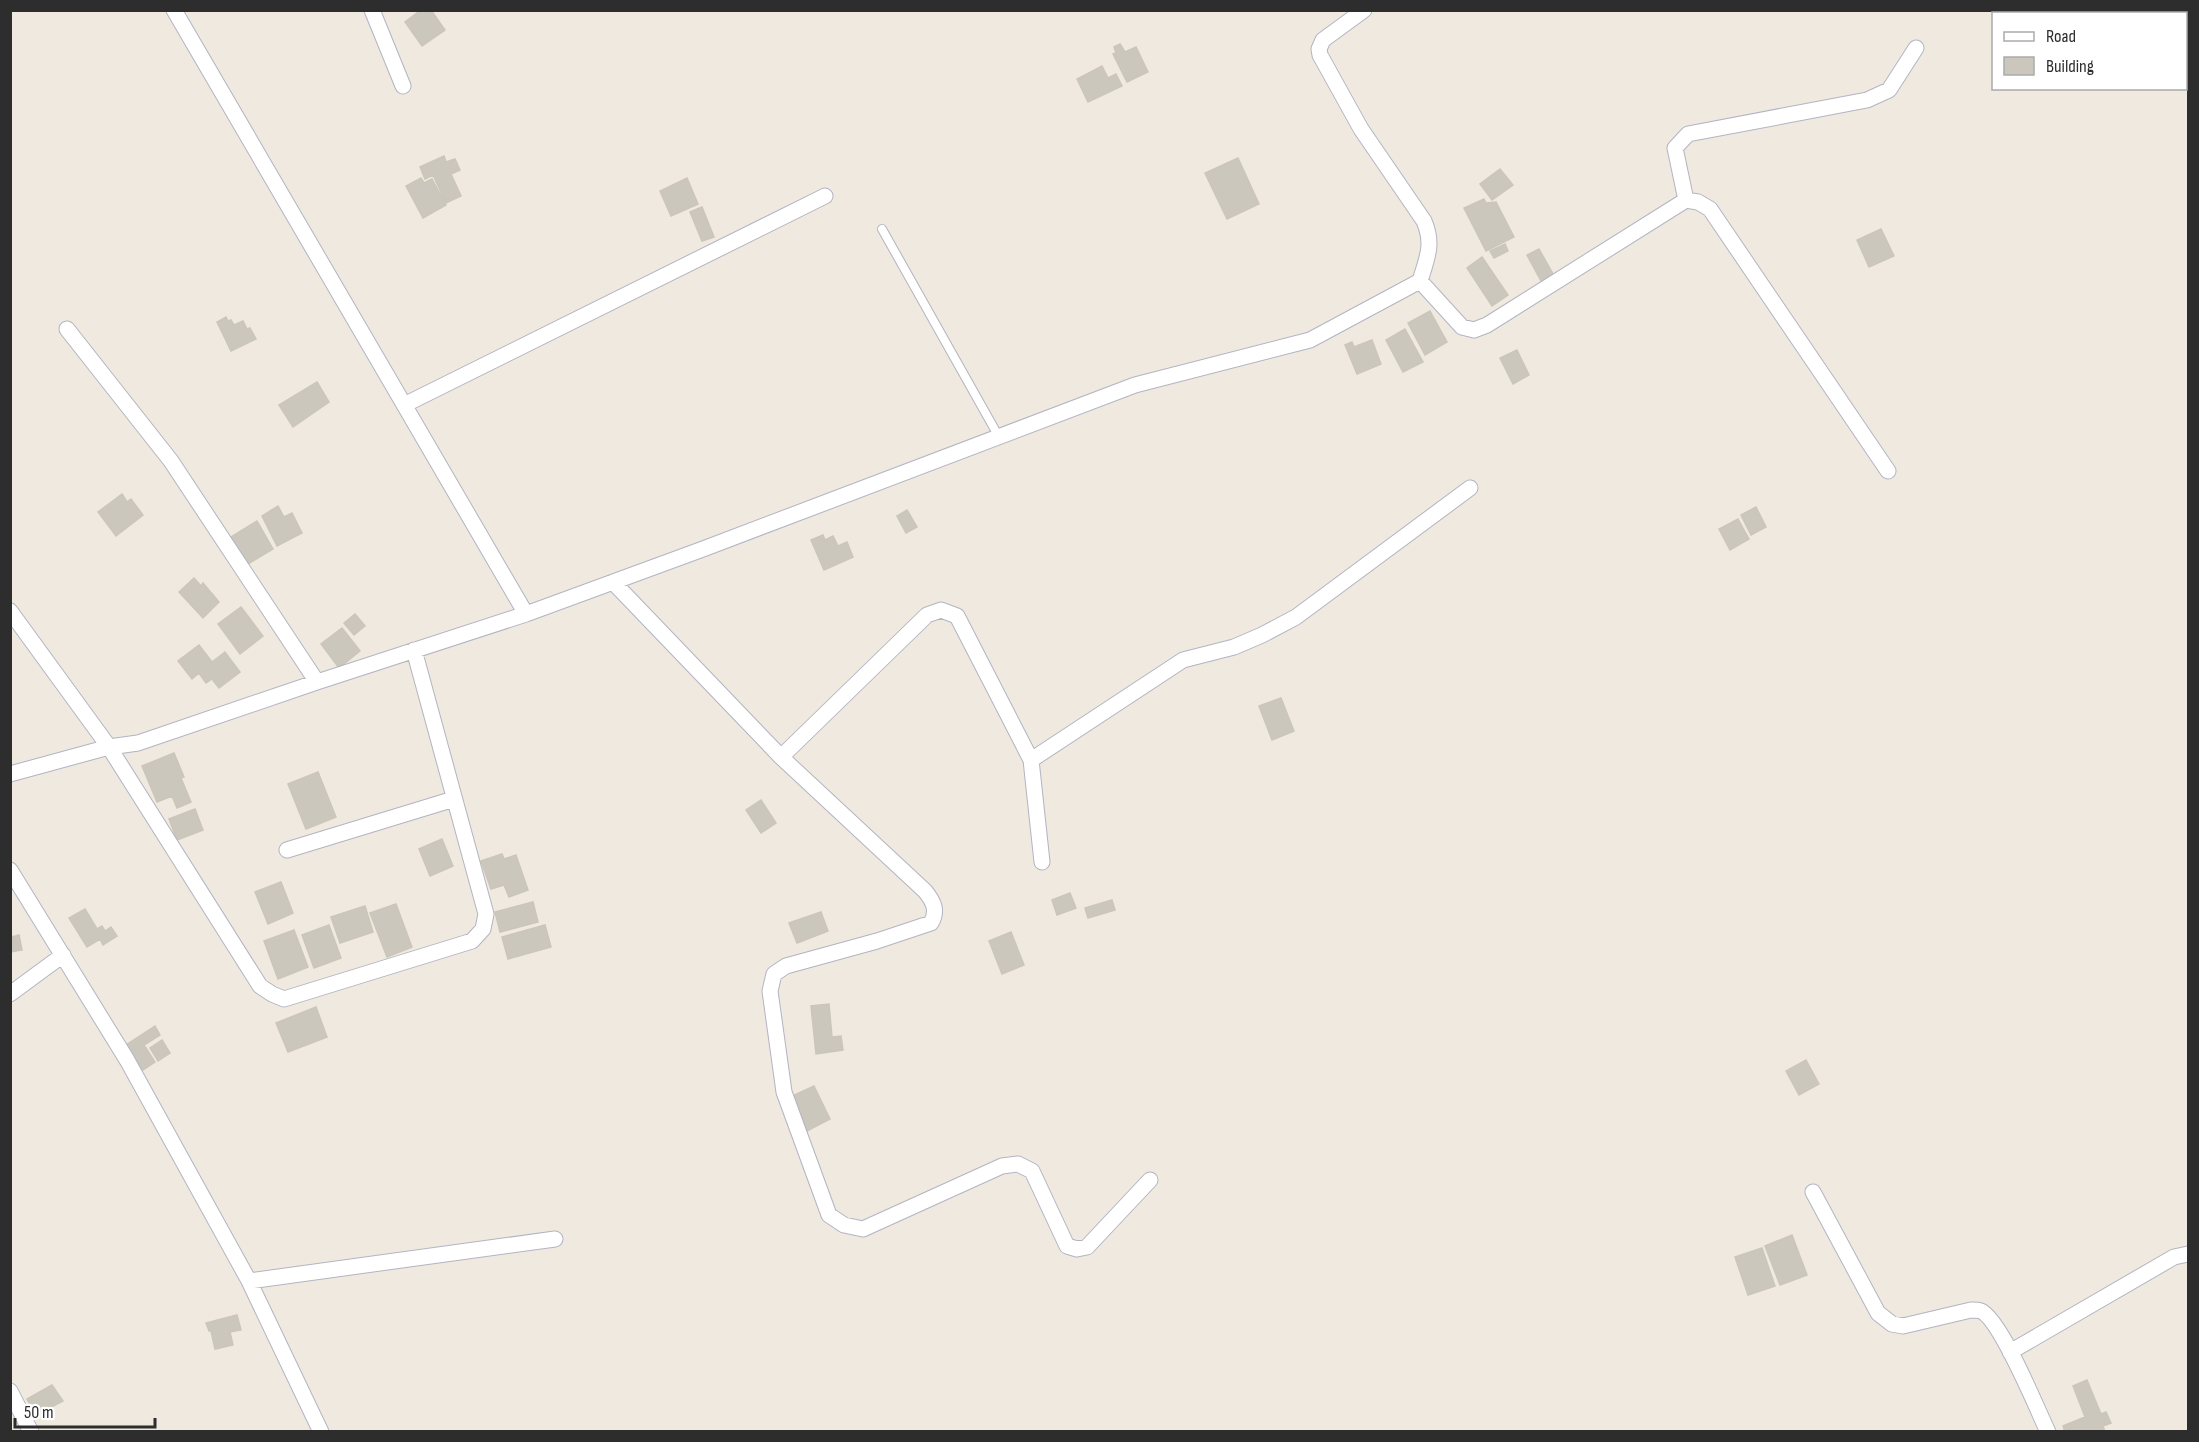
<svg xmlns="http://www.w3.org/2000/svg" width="2199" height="1442" font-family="'Sofia Sans Condensed',sans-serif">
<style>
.building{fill:#cbc7bd;stroke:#ccc6b8;stroke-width:1.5}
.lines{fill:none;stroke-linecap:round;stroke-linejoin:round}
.service-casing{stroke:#b3b4c2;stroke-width:10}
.minor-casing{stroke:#b3b4c2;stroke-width:17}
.service{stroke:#fff;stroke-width:8}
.minor{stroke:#fff;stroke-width:15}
</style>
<rect width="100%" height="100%" fill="#efe9df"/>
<path class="building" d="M421 10H431L445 30 422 46 405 22Z
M1120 44 1125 52 1136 47 1148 72 1127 82 1113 54 1116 53 1114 47Z
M1102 66 1108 78 1116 74 1122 86 1088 102 1077 79Z
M444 156 446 162 455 159 460 170 451 174 461 196 446 203 433 175 425 179 420 167Z
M1238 158 1259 204 1227 219 1205 173Z
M1500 169 1513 185 1492 200 1480 184Z
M421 178 424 183 432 179 446 205 423 218 406 186Z
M687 178 698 204 671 216 660 191Z
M1484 199 1486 203 1496 202 1514 237 1486 251 1464 208Z
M702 207 714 237 702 241 690 212Z
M1881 229 1894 256 1869 267 1857 240Z
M1505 244 1508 251 1494 258 1490 251Z
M1539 249 1553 274 1541 281 1527 255Z
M1482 257 1508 295 1492 306 1467 268Z
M1430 311 1447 342 1425 355 1408 323Z
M226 317 228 321 231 320 234 325 243 321 247 329 250 328 256 339 231 351 217 322Z
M1405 329 1423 362 1403 372 1386 340Z
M1372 340 1381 364 1357 374 1345 345 1352 342 1354 347Z
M1517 350 1529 375 1513 384 1500 358Z
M317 382 329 402 293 427 279 405Z
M122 494 127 502 131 499 143 515 116 536 98 512Z
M278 506 284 517 292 513 302 533 277 546 262 516Z
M1756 507 1766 527 1751 535 1741 515Z
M907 510 917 527 906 533 897 516Z
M1738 519 1749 539 1730 550 1719 529Z
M257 521 273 549 248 564 231 537Z
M823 535 825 540 833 536 838 546 847 542 853 557 824 570 811 540Z
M194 578 201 586 203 583 219 602 203 618 179 592Z
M241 607 263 636 240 654 218 624Z
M355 614 365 626 354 635 344 623Z
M342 628 360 651 339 668 321 644Z
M199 645 212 662 225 652 240 672 219 688 212 679 206 683 199 673 192 679 178 661Z
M1281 698 1294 731 1272 740 1259 706Z
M174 753 184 777 181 778 191 802 177 808 172 796 157 802 142 766Z
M318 772 336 817 306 829 288 784Z
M761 800 776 823 761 833 746 810Z
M195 809 203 830 177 840 169 819Z
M442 839 453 866 430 876 419 849Z
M502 854 504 859 516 855 528 890 509 897 504 885 491 889 481 861Z
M281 882 293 913 268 924 255 892Z
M1070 893 1076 908 1057 915 1052 900Z
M1112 900 1115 910 1088 918 1085 908Z
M533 902 538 922 500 932 495 912Z
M396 904 412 947 387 957 370 913Z
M365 906 373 932 340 943 331 917Z
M85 909 97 929 102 926 105 931 111 927 117 936 103 945 100 939 87 947 69 918Z
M821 912 828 931 797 943 789 923Z
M329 925 341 958 314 968 302 935Z
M545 925 551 947 508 959 502 937Z
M10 929 12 937 19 935 22 950 10 952Z
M294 930 308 967 278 979 264 941Z
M1011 932 1024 965 1002 974 989 941Z
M829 1004 832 1037 841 1036 843 1050 816 1054 811 1006Z
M316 1007 327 1037 288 1052 276 1023Z
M155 1026 160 1035 144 1045 155 1062 143 1070 126 1045Z
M162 1040 170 1053 158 1061 150 1048Z
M1806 1060 1819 1084 1799 1095 1786 1071Z
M814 1086 830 1119 807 1131 790 1097Z
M1792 1235 1807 1275 1780 1285 1765 1246Z
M1762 1248 1775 1286 1748 1295 1735 1257Z
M237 1315 241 1330 230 1332 233 1345 215 1349 211 1331H209L206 1323Z
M2087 1380 2101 1414 2106 1412 2111 1423 2103 1426 2105 1432H2065L2063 1426 2085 1417 2073 1386Z
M52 1385 63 1401 36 1415 27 1399Z"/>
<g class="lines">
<defs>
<path id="service" d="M882 229 999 437"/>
<path id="minor" d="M174 10 526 614
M372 10 403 86
M1364 10 1323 40 1319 49 1320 55 1361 129 1424 221C1434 244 1427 258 1420 281
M1686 200 1698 202 1710 209 1888 471
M67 329 171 461 317 682
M404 405 825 196
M613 582 781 757 925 891C934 902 938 911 931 923L877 941 786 966 774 974 770 991 784 1092 829 1215 844 1225 863 1229 1002 1166 1018 1164 1032 1171 1067 1246 1077 1249 1087 1247 1150 1180
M10 611 109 747 260 986 272 994 284 999 472 941 483 929 486 914 414 650
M781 757 927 615 941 610 957 616 1031 760 1042 862
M1031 760 1183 660 1234 647 1262 635 1296 617 1470 488
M10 774 109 747 138 743 317 682 526 614 703 549 1135 385 1310 340 1420 281 1462 327 1474 330 1487 325 1686 200 1675 148 1688 134 1867 100 1889 90 1916 48
M287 850 454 799
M10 870 127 1060 249 1281 321 1432
M10 994 63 955
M1813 1192 1878 1313 1892 1324 1903 1326 1971 1310C1974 1310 1978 1310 1981 1311 2001 1320 2037 1409 2048 1432
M249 1281 555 1239
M2010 1352 2174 1257 2188 1254
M10 1391 31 1432"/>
</defs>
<use href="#service" class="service-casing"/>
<use href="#minor" class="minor-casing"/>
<use href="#service" class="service"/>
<use href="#minor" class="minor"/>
</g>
<rect width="2199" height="1442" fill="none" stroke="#2d2d2d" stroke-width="24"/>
<rect x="1992" y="12" width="195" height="78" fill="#ffffff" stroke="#ababab" stroke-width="1.5"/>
<rect x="2004" y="32" width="30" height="9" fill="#ffffff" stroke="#ababab" stroke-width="1.5"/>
<text x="2046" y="42" font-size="18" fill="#2d2d2d">Road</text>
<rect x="2004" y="57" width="30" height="18" fill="#cbc7bd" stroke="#ababab" stroke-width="1.5"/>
<text x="2046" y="72" font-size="18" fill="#2d2d2d">Building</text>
<path d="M15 1418v9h140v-9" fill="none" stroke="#2d2d2d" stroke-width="3"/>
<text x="24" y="1418" font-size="18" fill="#2d2d2d" stroke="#ffffff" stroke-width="4.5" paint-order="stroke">50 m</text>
</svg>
